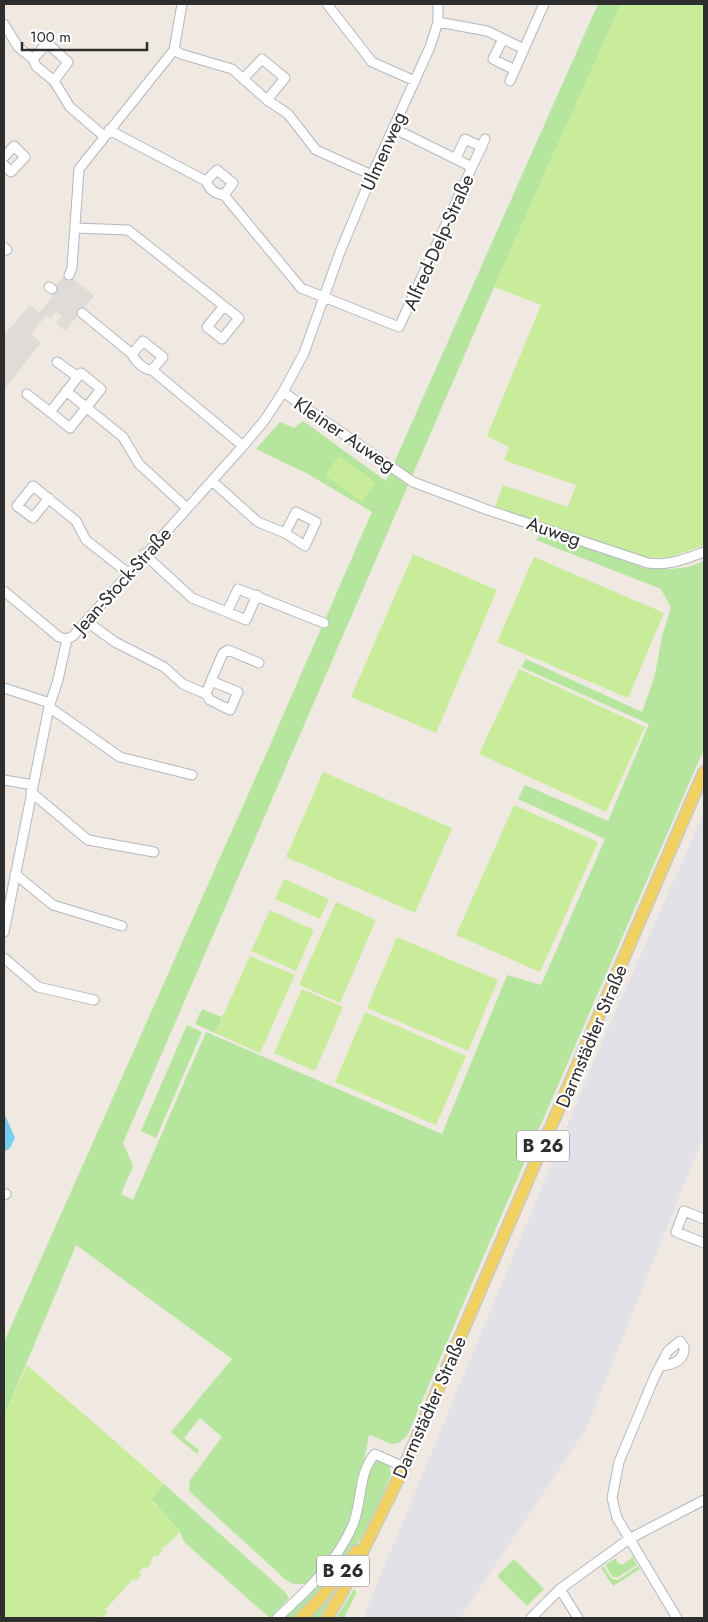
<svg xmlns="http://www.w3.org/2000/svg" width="708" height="1622" font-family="Jost,sans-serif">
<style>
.industrial{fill:#e3e1e8}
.green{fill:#b6e59e}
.pitch{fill:#c9ec9a}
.plaza{fill:#dfdcd8}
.water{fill:#75cff0}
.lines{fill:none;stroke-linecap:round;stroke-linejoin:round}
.minor-casing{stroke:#b4b7c1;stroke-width:11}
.major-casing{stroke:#c9c9c9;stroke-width:14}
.minor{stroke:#fff;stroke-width:9}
.major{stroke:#f2d163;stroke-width:11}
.labels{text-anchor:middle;stroke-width:4.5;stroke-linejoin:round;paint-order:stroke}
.shield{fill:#fff;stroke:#6d6d6d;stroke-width:1}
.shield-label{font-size:18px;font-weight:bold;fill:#2e2e2e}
.street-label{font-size:19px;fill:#2e2e2e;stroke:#fff}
</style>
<rect width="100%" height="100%" fill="#efe9e1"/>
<path class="industrial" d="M704 813V1135L586 1429 460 1618H363L602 1042Z"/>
<path class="green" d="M598 4H621L494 287 123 1143 133 1166 121 1194 133 1200 206 1032 442 1134 507 975 541 985 605 839 518 799 525 785 608 821 649 724 521 667 526 659 642 712 655 675 662 636 671 608 661 589 536 540 540 535 547 533 648 569H671L688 567 704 561V749L476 1274 408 1434C394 1453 385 1439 369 1435 363 1464 359 1494 350 1522 344 1541 321 1571 306 1584H293L286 1580 192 1494 189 1490 190 1480 222 1437 200 1418 184 1438 199 1450 197 1454 171 1432 232 1359 76 1245 4 1417V1342L263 761 372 512 308 474 256 449 280 422 294 428 303 421 386 481Z
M202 1009 222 1017 215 1033 195 1024Z
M187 1025 202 1032 156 1138 141 1131Z
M377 1461 388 1464 392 1473C381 1498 371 1523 356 1546 339 1572 317 1595 297 1618H285C313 1590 349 1555 361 1516 366 1500 363 1473 377 1461Z
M164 1484 285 1592 289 1598 270 1618 184 1542 180 1532 151 1499Z
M633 1557 637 1565 618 1577H613L605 1565 616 1558 617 1562 622 1565Z
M514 1559 544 1589 527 1606 497 1576Z
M603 1566 612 1579 618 1580 638 1566 640 1569 613 1586 601 1568Z
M340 1586 325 1618H310Z
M354 1589 357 1592 344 1618H336Z"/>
<path class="pitch" d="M621 4H704V545L671 557 648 558 495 507 503 485 568 507 576 485 504 460 509 447 487 436 541 305 494 287Z
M339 456 376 483 362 502 325 475Z
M413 554 497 590 436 733 351 697Z
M534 557 664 613 628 698 497 642Z
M519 669 645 727 606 812 479 754Z
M323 772 452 828 415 913 286 857Z
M514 805 598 842 540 972 456 935Z
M284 879 329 899 320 919 275 899Z
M336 902 376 920 340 1003 299 985Z
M270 910 314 930 296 971 251 951Z
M397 937 498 980 468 1051 367 1008Z
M250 956 295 975 260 1053 215 1033Z
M302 989 343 1007 315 1071 274 1053Z
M365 1012 466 1056 436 1125 335 1082Z
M27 1365 164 1484 151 1500 180 1532 167 1545 161 1548 163 1550 157 1557 155 1555 150 1560 152 1563 146 1569 144 1567 139 1572 141 1575 136 1581 133 1579 105 1610 108 1612 102 1618 99 1616 97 1618H4V1417Z"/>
<path class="plaza" d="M67 273 94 296 65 331 56 323 62 316 56 312 50 319 47 316 45 317 31 334 41 343 4 389V335L30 305 39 313 53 296 49 292Z"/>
<path class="water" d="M4 1113 15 1138 10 1148 4 1152Z"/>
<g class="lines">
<defs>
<path id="minor" d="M327 4 372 62 415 81
M438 22 487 31 524 49 544 4
M4 24 18 47 33 59 36 66 54 81 70 107 104 136
M503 39 493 59 515 70
M174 50 181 54 232 69 267 100 288 114 316 150 372 175
M33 59 47 43 68 62 54 81
M243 79 262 59 285 78 267 100
M510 81 524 49
M109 130 206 181C209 189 215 194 224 195L301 288 399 327 472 167 393 128
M4 157 14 146 25 157 11 172 4 165
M456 158 465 139 482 147
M472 167 485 139
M206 181 217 170 233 183 224 195
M75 228 128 230 224 306
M4 247 7 250
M69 275 72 268 79 169 174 50 182 4
M49 287 52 289
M224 306 239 318 222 339 207 327Z
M82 313 132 354C135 361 144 370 152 370L243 446
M132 354 143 341 163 357 152 370
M57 362 78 377
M81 373 101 389 70 428 50 412Z
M66 391 123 437 139 464 187 508
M283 392 413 482 485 509 648 563C669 566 685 559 704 552
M27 394 50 412
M212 481 258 522 285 533 305 546 316 522 296 512 285 533
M49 498 33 518 17 506 33 486 76 521 86 540 128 573
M144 554 192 598 227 612
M4 591 59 637 67 639
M257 595 246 620 227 612 238 589 324 623
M86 621 115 642 164 667 183 684 206 694 210 700 230 710 238 692 211 681 206 694
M211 681 223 653 228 650 259 663
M4 688 50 703
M49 707 120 757 192 775
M4 780 33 785
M31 792 88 840 154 852
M15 874 53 905 122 926
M4 932 49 707 58 680 67 639 73 636 243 446 264 421 283 392 304 353 340 252 372 175 430 47 438 22V4
M4 958 38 987 94 1000
M4 1195 6 1194
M704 1219 684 1211 676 1232 704 1243
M660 1366 668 1351 680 1341 684 1347C685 1361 672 1365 660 1366L654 1378 619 1462 612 1498 617 1518 677 1618
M560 1589 578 1618
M277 1618C306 1592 336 1563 352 1527 363 1503 357 1474 375 1454L404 1467
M531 1618 560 1589 629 1539 704 1500"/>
<path id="major" d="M301 1618 320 1599 357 1551
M327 1618 343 1591 404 1467 704 772"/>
</defs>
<use href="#minor" class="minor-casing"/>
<use href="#major" class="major-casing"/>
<use href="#minor" class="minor"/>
<use href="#major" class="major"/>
</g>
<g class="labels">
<g class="shield">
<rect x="517" y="1130.5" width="52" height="31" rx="4"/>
<rect x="317" y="1555.5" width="52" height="31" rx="4"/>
</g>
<g class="shield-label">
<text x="543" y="1152">B 26</text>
<text x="343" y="1577">B 26</text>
</g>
<g class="street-label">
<text transform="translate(383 151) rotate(-66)" y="7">Ulmenweg</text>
<text transform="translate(438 242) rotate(-66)" y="7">Alfred-Delp-Straße</text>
<text transform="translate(345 434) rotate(34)" y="7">Kleiner Auweg</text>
<text transform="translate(554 531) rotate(19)" y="7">Auweg</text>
<text transform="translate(122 580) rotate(-48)" y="7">Jean-Stock-Straße</text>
<text transform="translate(591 1036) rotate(-67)" y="7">Darmstädter Straße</text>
<text transform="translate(429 1407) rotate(-66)" y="7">Darmstädter Straße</text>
</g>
</g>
<rect width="708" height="1622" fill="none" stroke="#2e2e2e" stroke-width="10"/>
<path d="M22 42v8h125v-8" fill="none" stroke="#2e2e2e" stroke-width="2.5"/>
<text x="30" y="42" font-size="15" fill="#2e2e2e" stroke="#ffffff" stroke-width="4" paint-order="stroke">100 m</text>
</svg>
